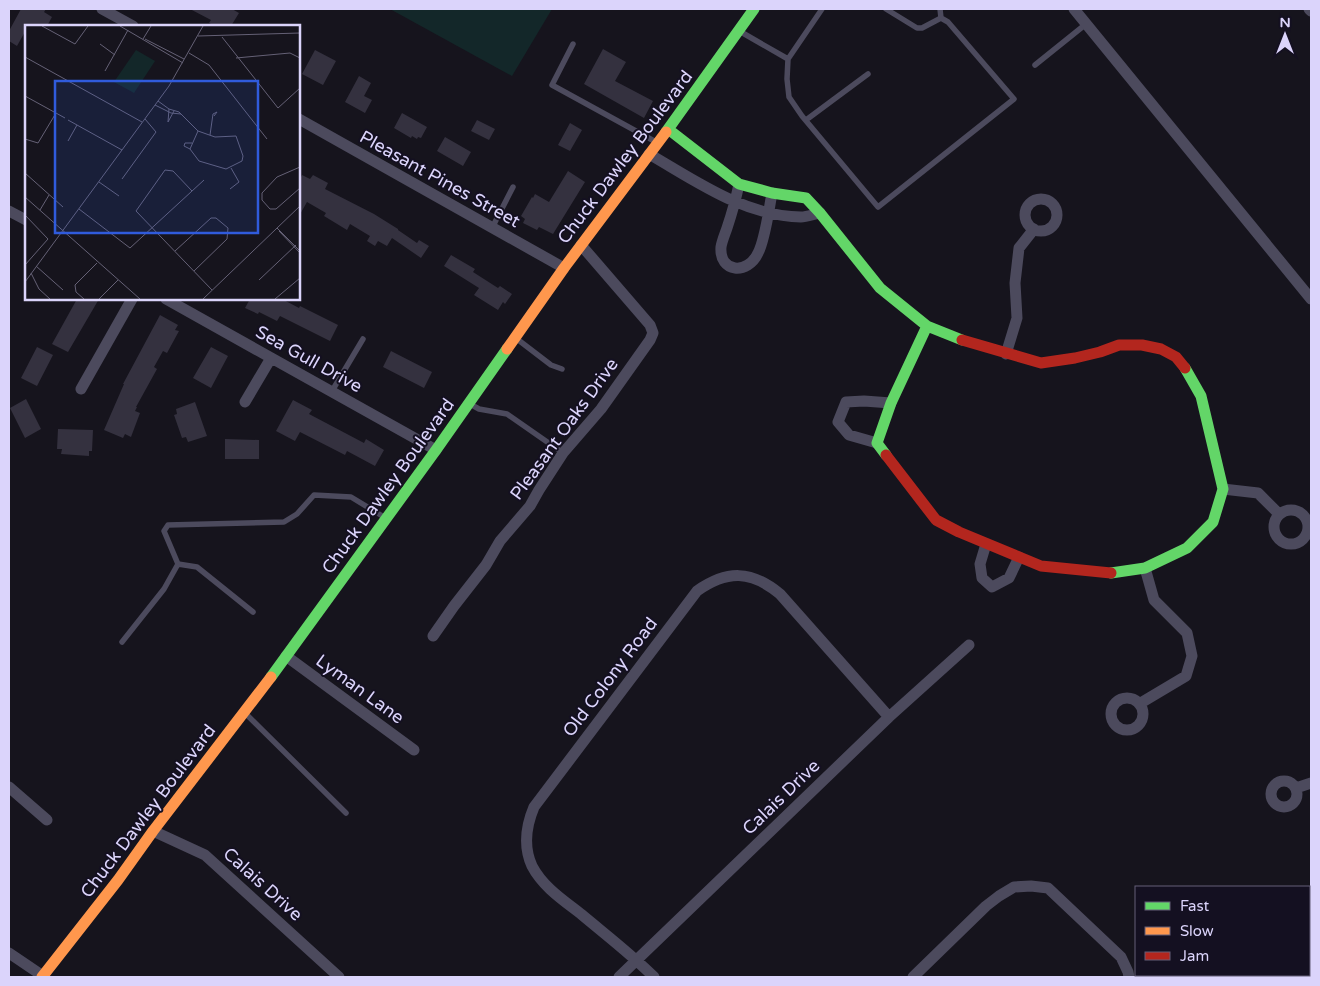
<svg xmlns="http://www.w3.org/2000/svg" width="1320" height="986" font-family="'Varela Round',sans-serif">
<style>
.green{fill:#132729}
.building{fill:#34313f}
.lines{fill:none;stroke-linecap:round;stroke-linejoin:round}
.lane{stroke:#4c4a5d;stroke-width:5.5}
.street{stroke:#4c4a5d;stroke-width:11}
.fast{stroke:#63d668;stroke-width:11}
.slow{stroke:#ff974d;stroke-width:11}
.jam{stroke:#b3261e;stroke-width:11}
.labels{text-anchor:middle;stroke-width:4;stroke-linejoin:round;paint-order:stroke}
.street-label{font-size:18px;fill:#dbd4fb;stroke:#141021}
.inset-road{fill:none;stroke:#656176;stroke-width:1}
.view{fill:#305bdc;fill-opacity:0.15;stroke:#305bdc;stroke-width:2.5}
.inset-edge{fill:none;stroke:#dbd4fb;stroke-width:2.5}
</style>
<rect width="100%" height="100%" fill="#16141d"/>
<path class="green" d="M390 9H552L512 76Z"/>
<path class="building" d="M21 9H46L44 12 52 17 47 26H26V30L17 46 9 41V31Z
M190 9H232L239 13 231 26H215L209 23 211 20Z
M603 49 626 62 615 81 653 101 644 118 584 84Z
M315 50 336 61 323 85 302 74Z
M359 76 371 83 364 96 372 100 365 113 345 102Z
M402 113 427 127 421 138 418 137 417 139 412 136 411 138 394 128Z
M477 120 495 129 489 140 471 131Z
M570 123 582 130 570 151 558 145Z
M445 137 471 152 463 166 437 151Z
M568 171 585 182 553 234 539 227 537 230 523 223 525 219 521 216 532 197 533 198 535 194 549 202Z
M302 175 310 179 313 175 328 183 325 189 374 214 398 229V230L417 243 419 240 429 246 421 258 392 238 387 246 378 241 375 246 367 241 370 236 350 224 347 230 324 216 326 213 307 202 299 216V181Z
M451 255 475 269 473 272 498 288 500 286 512 294 505 304 503 302 498 310 474 295 479 288 444 266Z
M77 299H99L68 352 52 344Z
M250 299H282L299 308 300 306 338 325 330 341 280 316 277 321 259 312 258 314 245 308Z
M160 315 178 325 175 330 179 331 167 353 163 351 154 367 157 369 136 407H137L135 411 140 413 131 437 125 434 123 438 104 430 124 384H123Z
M37 347 53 355 37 386 21 378Z
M211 347 228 356 211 388 193 378Z
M391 351 432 372 424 388 383 367Z
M26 399 41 429 25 438 10 408Z
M293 400 312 410 309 414 364 443 366 439 384 450 375 466 347 451 345 455 300 432 295 441 276 431Z
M195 402 207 436 188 442 186 437 182 438 174 415 177 414 176 409Z
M58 429 93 430 92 451H89V456L61 454 62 449H57Z
M225 439 259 440V459H225Z"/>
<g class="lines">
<path class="lane" d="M940 9 941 18
M741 32 788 59 787 79 789 97 802 116 878 207 1014 99 948 22 941 18 922 28H917L886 9
M573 44 552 85 656 142
M788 59 822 9
M1035 65 1086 24
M806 120 868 74
M492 228 513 187
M517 339 551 365 562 369
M332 391 363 339
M470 404 479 409 507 414 563 453
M178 564 197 567 253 612
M122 642 164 589 178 564 164 531 168 525 284 522 297 514 314 495 351 497 384 517
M246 714 346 813"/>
<path class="street" d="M102 9 133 26
M1074 9 1311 299
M1309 9 1311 11
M299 119 564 268
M649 154C696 181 744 216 801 217 807 217 814 214 820 213
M739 184C736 199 732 213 727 228 725 234 722 241 721 247 719 273 748 275 758 253 765 240 769 209 772 193
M1025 215a16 16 0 1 1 32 0a16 16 0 1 1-32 0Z
M9 211 26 220
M166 299 436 450
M1006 354 1017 318 1015 283 1019 248 1034 229
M81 389 132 299
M245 402 271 358
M877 443 849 435 838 422 846 402 864 401 891 403
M1223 489 1258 493 1279 514
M1274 527a17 17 0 1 1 34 0a17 17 0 1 1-34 0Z
M986 544 980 564 982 578 992 587 1009 578 1019 557
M433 636 454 606 486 565 500 541 530 506 539 490 563 453 601 409 650 340 653 333 650 325 581 245
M286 656 414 750
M1111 714a16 16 0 1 1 32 0a16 16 0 1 1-32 0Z
M1139 704 1186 676 1192 656 1187 633 1154 600 1145 568
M1271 794a13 13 0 1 1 26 0a13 13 0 1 1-26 0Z
M9 787 47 820
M1296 788 1311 783
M153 831 205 855 339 977
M9 953 43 976
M619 977 889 717 969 645
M654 977C631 954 606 935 581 914 563 900 543 887 532 866 523 846 526 826 534 807L697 591C727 570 751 570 780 594L889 717
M913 977 986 906 999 896 1014 887 1031 886 1048 888 1121 957 1128 972 1129 977"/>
<path class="fast" d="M668 129 739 184 772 193 806 198 820 213 880 288 927 326 962 340
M666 132 754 9
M886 455 877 443 891 403 927 326
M1111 573 1145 568 1187 548 1213 522 1223 489 1201 396 1185 368
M271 677 436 450 507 349"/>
<path class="slow" d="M507 349 564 268 666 132
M42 977 118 880 153 831 271 677"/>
<path class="jam" d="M962 340 1041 363 1075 358 1100 352 1119 345H1142L1161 349 1176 357 1185 368
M886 455 936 520 959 532 1041 566 1111 573"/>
</g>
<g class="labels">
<g class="street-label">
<text transform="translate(625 157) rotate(-53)" y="6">Chuck Dawley Boulevard</text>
<text transform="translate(440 179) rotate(29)" y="6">Pleasant Pines Street</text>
<text transform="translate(309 359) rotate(29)" y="6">Sea Gull Drive</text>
<text transform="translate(564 429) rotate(-54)" y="6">Pleasant Oaks Drive</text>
<text transform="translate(388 486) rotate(-54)" y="6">Chuck Dawley Boulevard</text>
<text transform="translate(610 677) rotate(-53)" y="6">Old Colony Road</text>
<text transform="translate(360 689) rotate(36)" y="6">Lyman Lane</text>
<text transform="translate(781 797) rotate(-44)" y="6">Calais Drive</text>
<text transform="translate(148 811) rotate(-53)" y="6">Chuck Dawley Boulevard</text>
<text transform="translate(263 884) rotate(42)" y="6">Calais Drive</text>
</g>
</g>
<g transform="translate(25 25)">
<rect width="275" height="275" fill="#16141d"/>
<path d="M111 25 130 36 109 68 89 57Z" fill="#132729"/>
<path class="inset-road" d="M17 1 50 19 63 1M95 1 158 38M173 11 275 8M197 12 253 83 275 63M118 14 126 1M120 14 159 34M75 19 90 30M164 28 184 40 242 114M0 32 117 97M211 33 265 28 275 33M80 46 103 5M0 71 40 93M133 76 144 84 154 87 173 106 190 112 211 111 218 131 217 136 201 144 174 136 165 124 173 106M130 80 146 88 156 89M144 84 143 97 149 86M43 95 97 125M185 110 188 89 192 87 189 91M0 114 13 118 31 88M43 116 52 100M165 124 159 121 160 118H167M275 142 252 152 237 168V175L245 184H251L275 163M0 148 38 182M97 154 131 107 120 94M74 157 94 171M205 164 214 157 206 143M167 166 148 146 140 145 111 186 187 265M0 172 115 274M54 184 105 223 179 155M15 185 24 170M0 190 23 214 0 240M252 203 275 226M254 206 275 228M150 226 186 193H191L203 203 202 214 169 246M11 241 38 265M6 248 14 264 25 274M234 255 271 220M0 257 144 61 178 1M59 274 51 267 50 260 72 238M74 274 93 255M178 274 275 181M250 274 275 253"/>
<path class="view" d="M30 56H233V208H30Z"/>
<rect width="275" height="275" class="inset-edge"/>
</g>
<rect width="1320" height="986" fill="none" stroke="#dbd4fb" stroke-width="20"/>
<rect x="1135" y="886" width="175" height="90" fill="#141021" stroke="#645e78"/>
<rect x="1145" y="902" width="25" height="8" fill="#63d668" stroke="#645e78"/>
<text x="1180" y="911" font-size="15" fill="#dbd4fb">Fast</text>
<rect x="1145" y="927" width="25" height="8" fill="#ff974d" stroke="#645e78"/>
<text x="1180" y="936" font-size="15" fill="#dbd4fb">Slow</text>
<rect x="1145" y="952" width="25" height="8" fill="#b3261e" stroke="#645e78"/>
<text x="1180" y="961" font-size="15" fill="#dbd4fb">Jam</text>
<g transform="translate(1285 35)" stroke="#141021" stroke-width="4" paint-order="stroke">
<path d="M0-4L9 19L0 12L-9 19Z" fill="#dbd4fb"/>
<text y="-8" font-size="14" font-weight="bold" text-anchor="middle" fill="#dbd4fb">N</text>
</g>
</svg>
